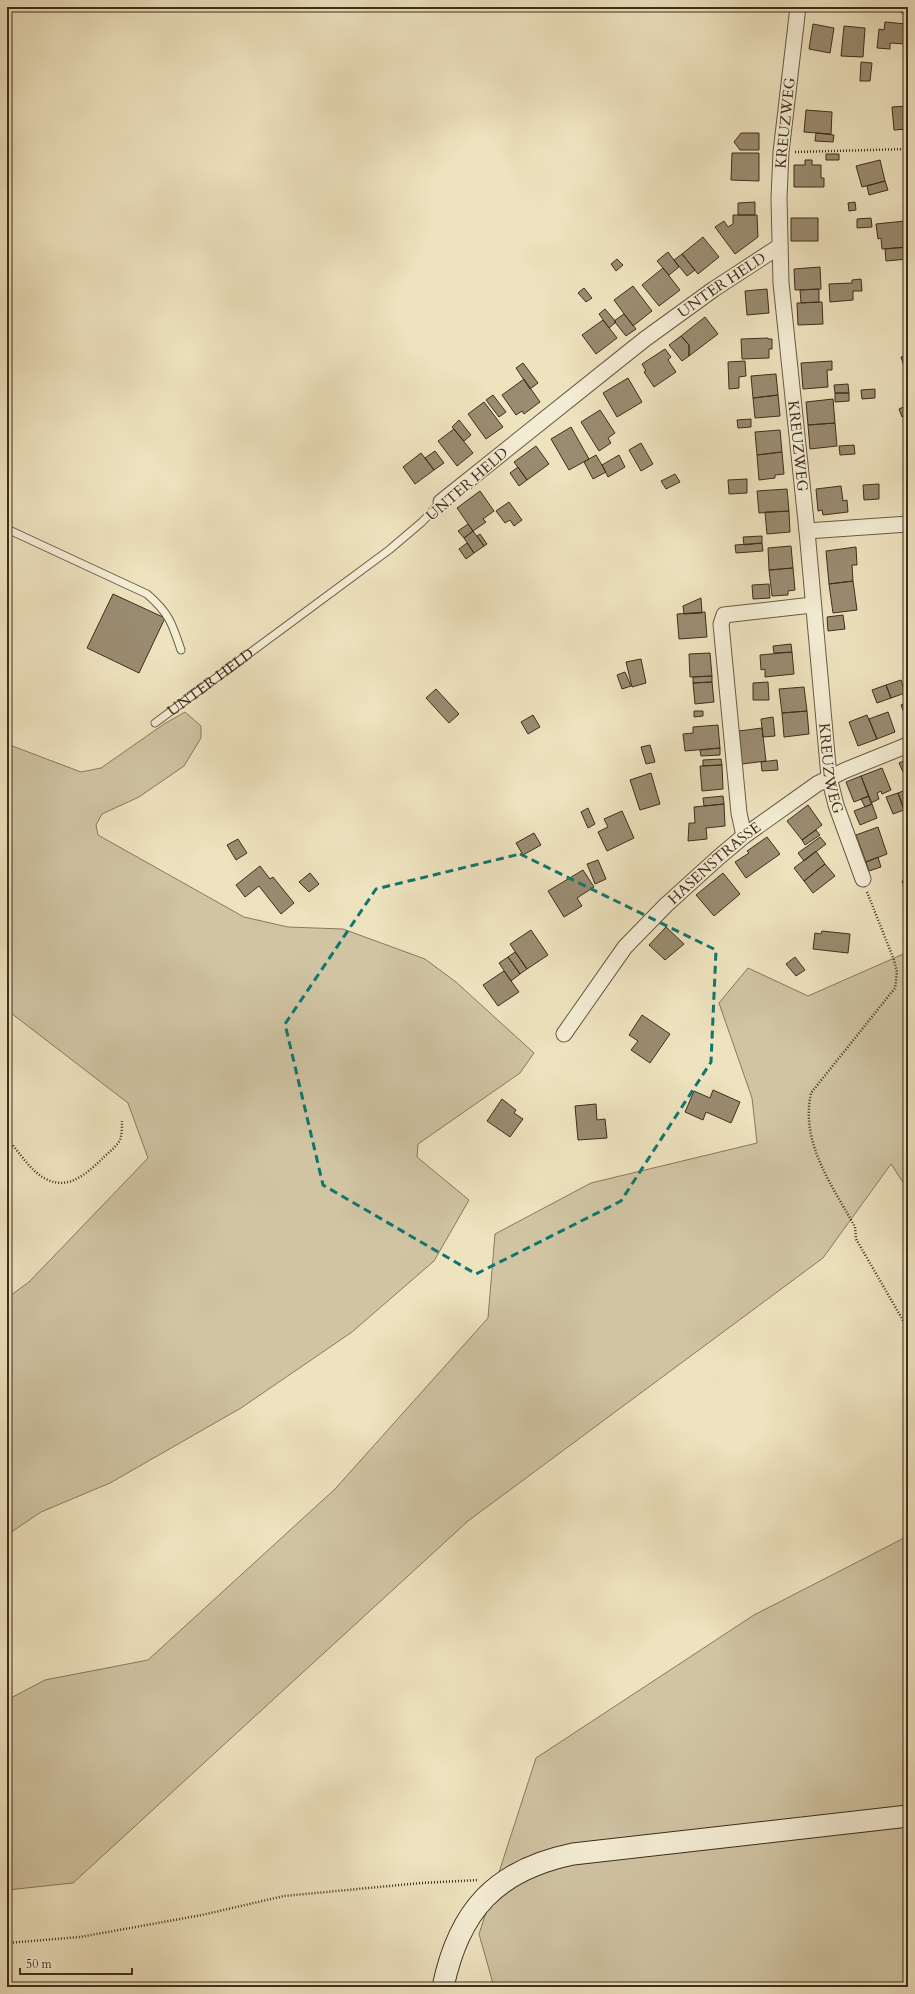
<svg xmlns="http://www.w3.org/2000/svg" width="915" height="1994" font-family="Cardo,serif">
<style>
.green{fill:#d0c4a3;stroke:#877960}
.building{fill:#9a8c71;stroke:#3e2e1c}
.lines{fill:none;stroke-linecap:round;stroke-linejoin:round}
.lane-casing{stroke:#6a5b45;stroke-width:9}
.street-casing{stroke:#6a5b45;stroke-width:17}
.secondary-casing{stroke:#3e2e1c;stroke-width:23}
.path{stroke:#3e2e1c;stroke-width:2.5;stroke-dasharray:1 2;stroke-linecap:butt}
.lane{stroke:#f4edd5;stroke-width:7}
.street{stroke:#f4edd5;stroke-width:15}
.secondary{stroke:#f4edd5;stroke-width:21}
.marked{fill:none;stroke:#0f766e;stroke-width:3;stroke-dasharray:8 5;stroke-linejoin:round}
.labels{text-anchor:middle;stroke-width:3;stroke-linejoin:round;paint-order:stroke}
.street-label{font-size:15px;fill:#3e2e1c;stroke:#f4edd5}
</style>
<rect width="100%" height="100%" fill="#eee3bf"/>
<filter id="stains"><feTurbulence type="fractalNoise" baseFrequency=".005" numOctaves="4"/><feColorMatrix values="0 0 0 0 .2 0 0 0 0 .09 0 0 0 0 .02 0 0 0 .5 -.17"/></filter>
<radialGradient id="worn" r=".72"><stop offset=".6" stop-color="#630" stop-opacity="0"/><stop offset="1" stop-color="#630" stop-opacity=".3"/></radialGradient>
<path class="green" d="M185 712 201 726V738L184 766 139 797 102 814 96 825 98 835 244 917 288 927 343 929 425 959 456 982 534 1053 520 1073 418 1144 417 1157 469 1200 434 1261 352 1332 241 1408 110 1483 41 1512 7 1535V1298L29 1282 148 1158 128 1103 7 1010V744L81 772 101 768 164 724Z
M908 952V1190L891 1164 823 1258 468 1521 73 1883 7 1890V1700L45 1680 148 1660 335 1489 488 1318 495 1234 591 1183 757 1143 752 1098 719 1003 748 968 808 996Z
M908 1536V1987H494L479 1934 536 1758 754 1615Z"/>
<path class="building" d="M885 22 906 24 905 44 890 43V49L877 48 879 29 884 30Z
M813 24 834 28 830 53 809 49Z
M906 24H908V44H905Z
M844 26 865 28 863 57 841 56Z
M861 62 872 63 870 81H860Z
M908 106V129L894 130 892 107Z
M806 110 832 112 831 134 804 132Z
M741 133H759V150H740L734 142Z
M816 133 834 135 833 142 815 141Z
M732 153H759V181L731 180Z
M826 154H839V160H826Z
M805 160H812V165H821V178H824V187H794V165H805Z
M880 160 885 181 862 187 856 166Z
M885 181 888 190 869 195 867 186Z
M755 202V215H738V203Z
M855 202 856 210 849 211 848 203Z
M733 215H757L758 237 735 254 715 227 724 221 728 227 733 224Z
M791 218H818V241H791Z
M871 218 872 227 857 228V219Z
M905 221 907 247 882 249 881 238 878 239 876 224Z
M703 237 719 257 698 274 682 254Z
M907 247 908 259 886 261 885 249Z
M668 252 679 267 669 275 657 261Z
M682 254 695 270 687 276 674 260Z
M617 259 623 265 616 271 611 264Z
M820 267 821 289 795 290 794 269Z
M663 268 680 290 659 306 642 285Z
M861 279 862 291H853V300L830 302 829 284 852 283V280Z
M633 286 652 311 633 326 614 300Z
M584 288 592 298 586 302 578 293Z
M767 289 769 313 747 315 745 291Z
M819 289V302L801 303 800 290Z
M822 302 823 324 798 325 797 303Z
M605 309 616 322 609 328 599 314Z
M624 314 636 329 626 336 614 321Z
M705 317 718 334 689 356V345L681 336Z
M603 320 617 338 596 354 582 335Z
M681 336 689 345V356L682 361 669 345Z
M768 338V339H772V349H769V358L742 359 741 339Z
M665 349 671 357 668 360 676 372 654 387 644 372 646 371 642 364Z
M908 355V379L901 357Z
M745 361 746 376 739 377V388L729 389 728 362Z
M832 361V370H827L828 387 803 389 801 363Z
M523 363 538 383 530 389 516 368Z
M776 374 778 395 753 398 751 376Z
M628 378 642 402 617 417 603 393Z
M524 379 540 402 524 414 522 411 516 415 502 395Z
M848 384 849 393H835L834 385Z
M875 389V398L862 399 861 390Z
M835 393H849V401L835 402Z
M493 395 506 412 499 417 486 400Z
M778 395 780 416 755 418 753 398Z
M833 399 835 423 808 425 806 402Z
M484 402 503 427 486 439 468 414Z
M908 405V415L902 417 899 409Z
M600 410 615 433 608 438 611 443 599 451 581 422Z
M751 419V427L738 428 737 420Z
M459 420 471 435 464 441 452 427Z
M835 423 837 446 810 449 808 425Z
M571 427 589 459 569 470 551 439Z
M454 429 473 453 457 466 438 441Z
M780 430 782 452 757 455 755 432Z
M641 443 653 464 641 471 629 450Z
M854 445 855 454 840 455 839 446Z
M536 446 549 464 527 480 514 462Z
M435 451 444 463 434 470 425 458Z
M782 452 784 474 775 475V478L759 480 757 455Z
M421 453 434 470 415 484 403 467Z
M596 455 606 472 593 479 584 462Z
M619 455 625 467 608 477 602 465Z
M518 467 527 480 519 486 510 473Z
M675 474 680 482 666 489 661 481Z
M747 479V493L729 494 728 480Z
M879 484V499L864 500 863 485Z
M841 486 843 501 847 500 848 512 823 515 822 510 818 511 816 489Z
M787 489 789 511 759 513 757 491Z
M480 491 494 511 483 519 486 522 473 531 457 508Z
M509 502 522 520 514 526 510 520 505 523 496 511Z
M789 511 790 532 767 534 765 512Z
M468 524 473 531 464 538 458 531Z
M473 531 484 546 474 553 464 538Z
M480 534 487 544 484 546 477 536Z
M762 536V543L744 545 743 537Z
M467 543 474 553 466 559 459 549Z
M762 543 763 551 736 553 735 545Z
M791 546 793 568 769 570 768 548Z
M856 547 857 565H852L853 581 829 584 826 551Z
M793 568 795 590 788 591V595L772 596 769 570Z
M853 581 857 610 833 613 829 584Z
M769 584 770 598 753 599 752 585Z
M113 594 165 618 139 673 87 648Z
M701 598 702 613 684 614 683 606Z
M705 612 707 637 679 639 677 614Z
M843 615 845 629 828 631 827 617Z
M791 644 792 652 774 653 773 646Z
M792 652 794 674 765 677V669L761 670 760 655Z
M710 653 712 676 690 677 689 654Z
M641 659 646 683 632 687 626 662Z
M625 672 631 686 622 689 617 675Z
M712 676V682L693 683V677Z
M901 680 905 693 891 698 886 685Z
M712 682 714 702 695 704 693 683Z
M768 682 769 700H753V683Z
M886 685 891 698 877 703 872 690Z
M804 687 807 711 782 713 779 689Z
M436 689 459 714 449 723 426 698Z
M908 699V723L901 705 907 703 905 700Z
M694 711H703V716L694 717Z
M807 711 809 734 784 737 782 713Z
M888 712 895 732 877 739 869 719Z
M533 715 540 727 528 734 521 722Z
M867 715 877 739 858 746 849 722Z
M773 717 775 736 763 737 761 719Z
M718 725 720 748 685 751 683 734 693 733V727Z
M762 728 766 761 742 764 739 731Z
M650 745 655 762 646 764 641 747Z
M720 748V755L701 756 700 750Z
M721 759 722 765 703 766V760Z
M908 759V783L899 763Z
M777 760 778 770 762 771 761 762Z
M722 765 723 789 702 791 700 766Z
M882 768 891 790 882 794 881 791 877 793 879 799 871 803 861 776Z
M651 773 660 804 640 810 630 780Z
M861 776 869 796 854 802 846 782Z
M908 789V808L904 810 898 793Z
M898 793 904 810 893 814 886 797Z
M723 796 724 804 704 806 703 798Z
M869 796 872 804 865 807 861 799Z
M724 804 725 826 706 828 707 839 688 841 689 823H695L694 807Z
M872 804 877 818 860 825 854 811Z
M808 805 822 825 802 840 787 821Z
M588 808 595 824 588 828 581 812Z
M622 811 634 838 607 851 598 832 608 827 604 819Z
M878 827 887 854 866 862 856 835Z
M816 830 820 835 805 845 802 840Z
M534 833 541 845 523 855 516 843Z
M767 837 780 854 746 878 735 862 749 853 747 851Z
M820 837 826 844 804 861 798 853Z
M238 839 247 853 236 860 227 845Z
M816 851 825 864 804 881 794 868Z
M878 857 881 867 869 871 866 862Z
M598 860 606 879 595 884 587 864Z
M825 864 835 876 813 893 804 881Z
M260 866 270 879 273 877 294 903 281 914 259 886 245 897 236 885Z
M583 870 594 887 577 898 582 906 564 917 548 891Z
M310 873 319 884 309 892 299 882Z
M723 873 740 894 714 916 696 895Z
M908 879V896L902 881Z
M666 927 684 944 665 960 649 945Z
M531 930 548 955 527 969 510 944Z
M822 931 850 934 848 953 813 949 815 933 821 934Z
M515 952 527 969 520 974 508 957Z
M508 957 520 974 511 981 499 963Z
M795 957 805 970 796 976 786 964Z
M504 971 519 992 498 1006 483 985Z
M642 1015 670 1034 650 1063 631 1050 638 1041 629 1035Z
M713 1090 740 1102 731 1123 706 1112 703 1120 685 1112 694 1091 710 1098Z
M502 1099 516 1110 514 1113 523 1119 510 1137 487 1121Z
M596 1104 597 1120 605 1119 607 1138 578 1140 575 1106Z"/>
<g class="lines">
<defs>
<g id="lane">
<path d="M7 529 147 594C169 613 172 623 181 650"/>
<path id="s1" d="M155 723 389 550 422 522 441 502"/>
</g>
<g id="street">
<path id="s2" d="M798 7 781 152 779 198 781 283 807 531 829 777 836 805 863 879"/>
<path d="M907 7H908"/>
<path id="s3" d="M441 502 645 339 714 289 780 246"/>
<path d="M807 531 908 524"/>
<path d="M744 836 739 813 721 624 724 615 812 605"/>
<path id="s4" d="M564 1034 625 947 666 905 719 857 744 836 817 784 846 770 908 745"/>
</g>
<path id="secondary" d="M443 1987C459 1910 496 1870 573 1854L908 1816"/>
</defs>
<use href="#lane" class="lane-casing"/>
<use href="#street" class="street-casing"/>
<use href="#secondary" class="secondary-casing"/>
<path class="path" d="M795 152 908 149
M867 892 894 960 897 972 895 988 811 1093C800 1143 832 1185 855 1227L856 1239 908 1329
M7 1139C20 1152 31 1173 48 1180 70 1190 88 1172 103 1158 109 1152 116 1147 120 1140 122 1134 122 1127 122 1121
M7 1943 80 1937 202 1915 284 1896 421 1883 479 1880"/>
<use href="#lane" class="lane"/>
<use href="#street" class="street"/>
<use href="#secondary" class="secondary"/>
</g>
<path class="marked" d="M520 854 716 950 711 1062 621 1201 476 1274 323 1185 285 1024 376 889Z"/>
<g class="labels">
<g class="street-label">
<text transform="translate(785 123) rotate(-84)" y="5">KREUZWEG</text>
<text dy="5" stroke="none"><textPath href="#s3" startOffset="355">UNTER HELD</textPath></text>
<text dy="5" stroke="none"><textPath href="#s2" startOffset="441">KREUZWEG</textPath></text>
<text transform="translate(467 484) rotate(-41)" y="5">UNTER HELD</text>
<text dy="5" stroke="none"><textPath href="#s1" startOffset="69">UNTER HELD</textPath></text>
<text dy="5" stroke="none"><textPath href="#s2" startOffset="765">KREUZWEG</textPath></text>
<text dy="5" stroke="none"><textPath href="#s4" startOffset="229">HASENSTRASSE</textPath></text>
</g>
</g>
<rect width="915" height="1994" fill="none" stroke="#eee3bf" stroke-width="24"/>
<rect x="8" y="8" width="899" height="1978" fill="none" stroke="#3e2e1c" stroke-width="2"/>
<rect x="12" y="12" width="891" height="1970" fill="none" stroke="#3e2e1c"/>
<path d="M20 1968v6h112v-6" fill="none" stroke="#3e2e1c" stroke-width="2"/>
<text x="26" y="1968" font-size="12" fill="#3e2e1c" stroke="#f4edd5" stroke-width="3" paint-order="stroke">50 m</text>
<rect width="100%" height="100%" filter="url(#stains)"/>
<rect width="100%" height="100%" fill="url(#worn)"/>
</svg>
